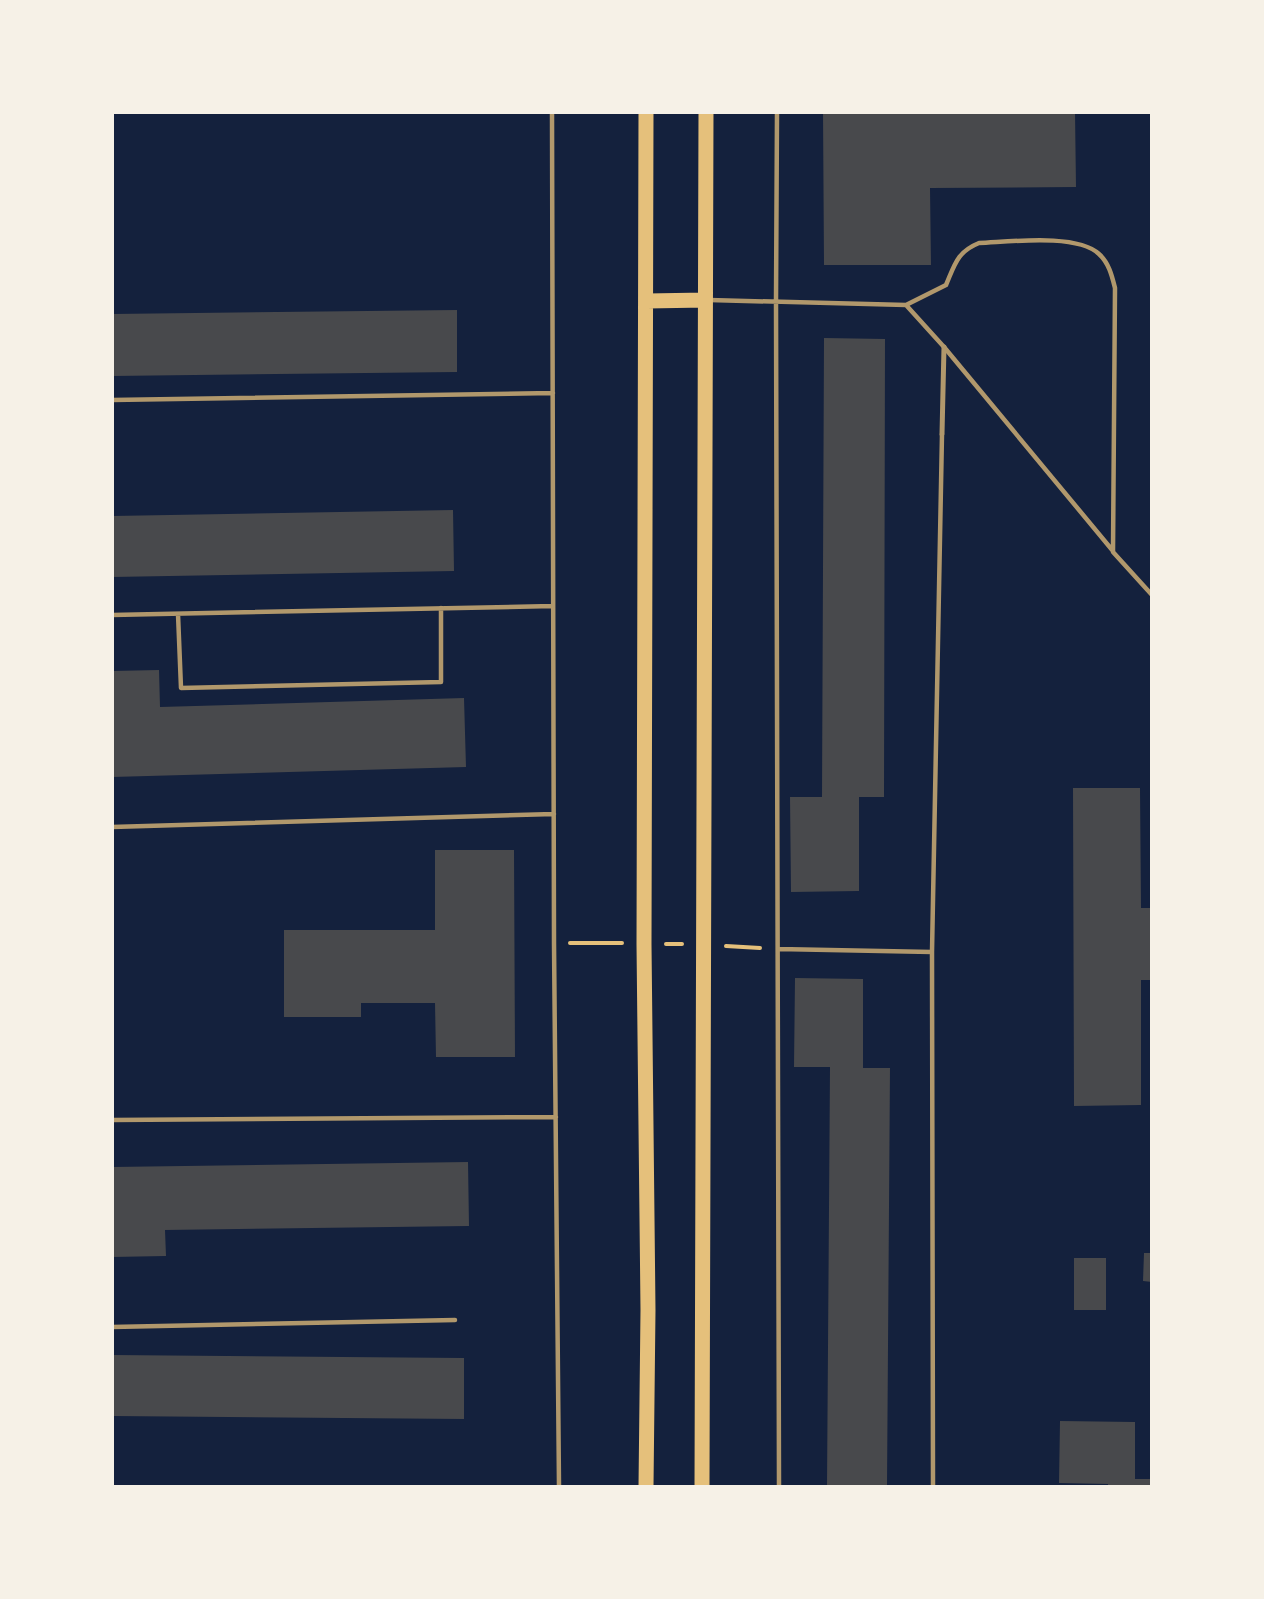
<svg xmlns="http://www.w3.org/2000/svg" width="1264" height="1599" font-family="'Alegreya Sans',sans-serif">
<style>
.building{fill:#48494c}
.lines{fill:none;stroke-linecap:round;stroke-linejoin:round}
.path{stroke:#e5c07b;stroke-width:4}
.service{stroke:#b1986c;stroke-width:4.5}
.pedestrian{stroke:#b1986c;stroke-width:5}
.primary{stroke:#e5c07b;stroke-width:15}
</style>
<rect width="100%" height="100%" fill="#14213d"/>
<path class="building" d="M823 112H1075L1076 187 930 188 931 265H824Z
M457 310V372L112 376V314Z
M824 338 885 339 884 797H859V891L791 892 790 797H822Z
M453 510 454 571 112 577V516Z
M159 670 160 707 464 698 466 767 112 777V671Z
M1073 788H1140L1141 908H1152V980H1141V1105L1074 1106Z
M435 850H514L515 1057H436L435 1003H361V1017H284V930H435Z
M795 978 863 979V1068H890L887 1486H827L830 1067H794Z
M468 1162 469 1226 165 1230 166 1256 112 1257V1167Z
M1144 1253H1152V1282L1143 1281Z
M1074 1258H1106V1310H1074Z
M112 1355 464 1358V1419L112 1416Z
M1060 1421 1135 1422V1479H1152V1486H1108V1484L1059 1483Z"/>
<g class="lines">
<path class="path" d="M570 943H622
M666 944H682
M726 946 760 948"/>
<path class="service" d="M552 112 554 943 559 1486
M777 112 776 301 779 1486
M709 300 906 305 946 285C955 264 957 252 979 243 1008 242 1077 233 1099 254 1109 263 1112 276 1115 288L1113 552 1152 595
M906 305 944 347 1113 551
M112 400 553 393
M178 614 181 688 441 682V608
M112 615 553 606
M112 827 554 814
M778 949 932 952
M112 1120 556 1117
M112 1327 455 1320
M933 1486 932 952 942 434"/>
<path class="pedestrian" d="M942 434 944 347"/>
<path class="primary" d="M647 301 705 300
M646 1486 648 1310 644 944 646 112
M702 1486 706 112"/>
</g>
<rect width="1264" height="1599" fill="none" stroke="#f6f1e7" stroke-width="228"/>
</svg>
